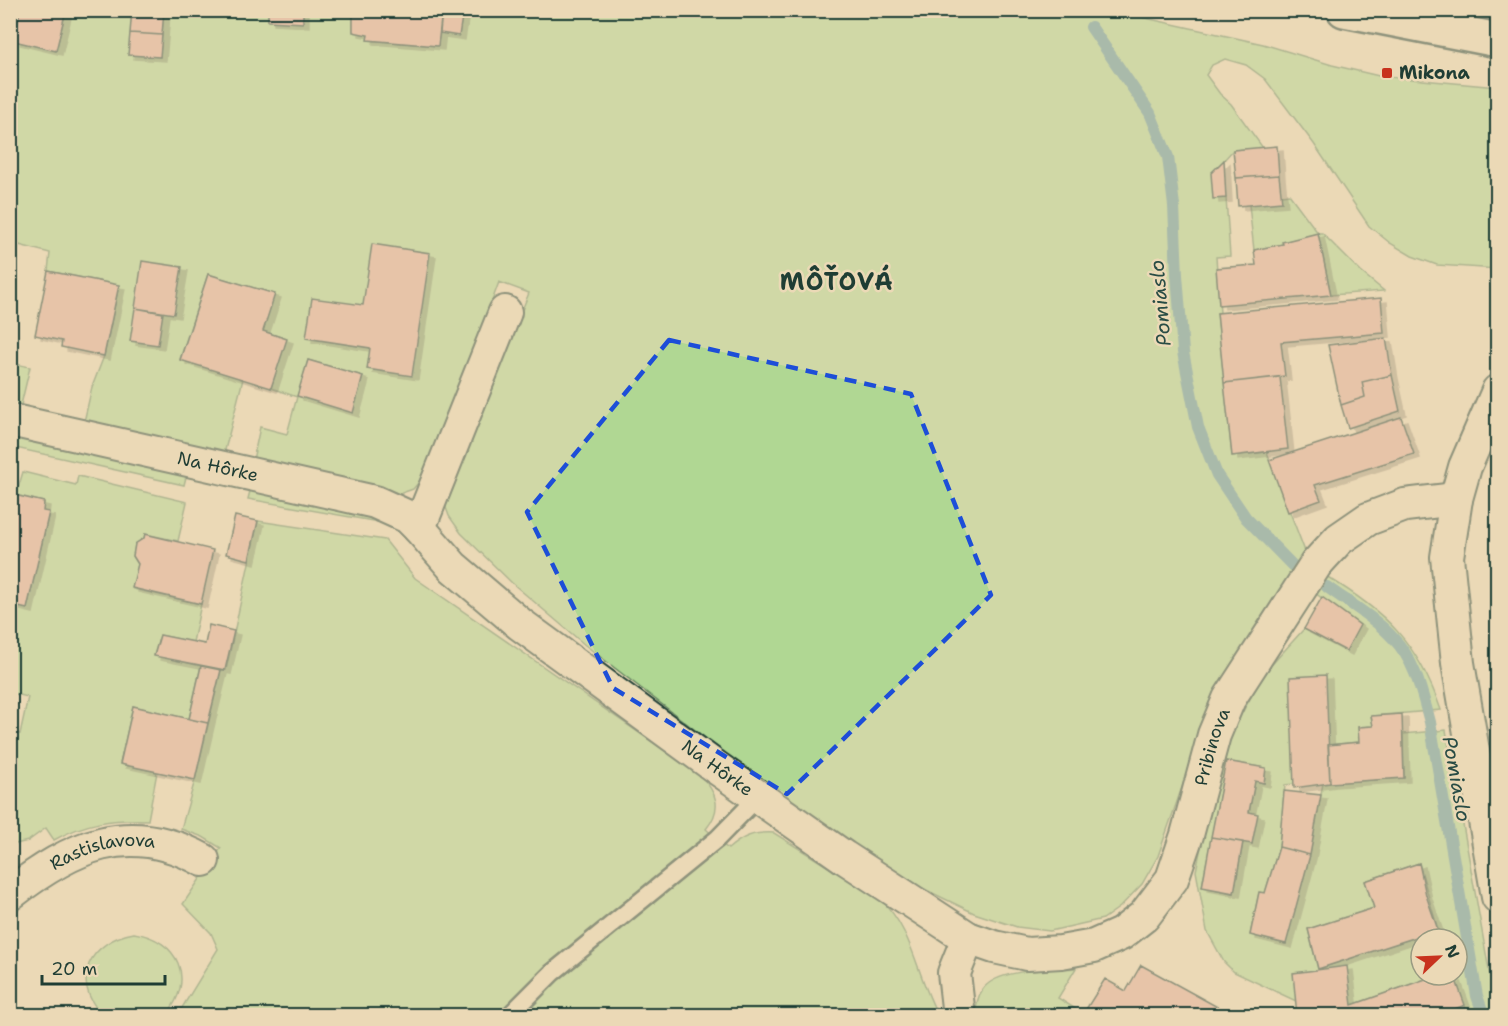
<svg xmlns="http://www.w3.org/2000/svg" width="1508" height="1026" font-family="'Shantell Sans',sans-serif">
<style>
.green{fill:#b0d793;stroke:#688a64;stroke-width:1.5;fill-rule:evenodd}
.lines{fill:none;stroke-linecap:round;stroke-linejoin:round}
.stream{stroke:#5a959c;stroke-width:12}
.building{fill:#e2ac98;stroke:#1f3d34;stroke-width:1.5;filter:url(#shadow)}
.service-casing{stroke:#1f3d34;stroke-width:21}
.minor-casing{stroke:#1f3d34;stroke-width:36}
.tertiary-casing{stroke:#1f3d34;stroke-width:38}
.service{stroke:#ebd9b6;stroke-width:16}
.minor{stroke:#ebd9b6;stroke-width:32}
.tertiary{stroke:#ebd9b6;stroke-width:33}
.marked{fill:none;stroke:#1d4ed8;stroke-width:4.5;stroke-dasharray:12 8;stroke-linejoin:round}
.poi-dot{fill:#c8321e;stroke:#ebd9b6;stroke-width:2}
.labels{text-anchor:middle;stroke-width:5;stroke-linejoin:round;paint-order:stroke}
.poi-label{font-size:18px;font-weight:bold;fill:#1f3d34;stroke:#ebd9b6;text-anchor:start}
.street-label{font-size:18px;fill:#1f3d34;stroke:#ebd9b6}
.water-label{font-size:20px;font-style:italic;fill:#294c45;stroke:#ebd9b6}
.district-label{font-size:24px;font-weight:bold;letter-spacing:1.5px;fill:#1f3d34;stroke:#ebd9b6}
</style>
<defs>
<filter id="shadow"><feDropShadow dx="6" dy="4" stdDeviation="0" flood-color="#0004"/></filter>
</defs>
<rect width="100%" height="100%" fill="#ebd9b6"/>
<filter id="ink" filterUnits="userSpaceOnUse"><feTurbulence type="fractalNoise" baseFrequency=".0167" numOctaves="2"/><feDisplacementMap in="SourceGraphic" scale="12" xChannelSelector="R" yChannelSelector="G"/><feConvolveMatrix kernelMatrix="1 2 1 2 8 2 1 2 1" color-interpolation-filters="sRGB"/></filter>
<g filter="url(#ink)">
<path class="green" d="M164 10 353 11V32L368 35V40L437 46 440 33 459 35 463 11 1109 10 1263 44 1332 65 1379 76 1497 87 1498 269 1437 265 1412 256 1390 243 1369 226 1314 144 1265 79 1246 65 1225 59 1212 65 1206 75 1220 94 1231 104 1263 148 1233 150 1224 160 1213 198H1226L1230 256 1216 257 1220 313H1217L1232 456 1267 452 1306 554 1217 687 1158 856 1142 884 1120 907 1103 919 1050 931 1017 927 974 913 916 885 837 833 725 753 585 645 512 583 461 533 449 516 445 505 448 491 529 293 499 282 451 413 424 476 413 489 399 494 253 460 260 427 287 434 297 397 271 388 286 339 263 331 274 294 208 274 180 359 243 379 224 454 84 422 92 387 104 356 119 285 48 271 50 253 19 245 11 281V11H20L14 41 56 50 66 11H132L129 54 160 57ZM308 360 363 376 353 412 298 396Z
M1289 194 1318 233H1322L1361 272 1384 291 1331 295 1318 234 1283 242V244L1254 250 1249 205 1281 195Z
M11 363 30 367 21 405 11 403Z
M11 434 187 473 184 485 11 447Z
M23 472 76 485 78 476 187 502 178 541 145 534 144 538 135 544 133 556 138 564 133 589 201 604 193 642 160 635 154 655 201 666 189 719 133 706 120 764 157 772 148 820C112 819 86 822 54 840L46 828 28 841 11 845V732L20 734 28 697 11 693V605L27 608 49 513 43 511 44 502 16 495Z
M251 487 373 514 390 524 248 499Z
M258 521 385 540 415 578 700 775C717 793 723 808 706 829L728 849C743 836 754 832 774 833L880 899C913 929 917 977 938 1015L177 1016 218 949 211 933 183 904 221 848 203 837 181 829 195 780 221 670H226Z
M1326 576C1386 612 1418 643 1441 710L1372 716 1373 726 1358 727 1359 742 1328 745 1294 784 1285 785 1279 847 1265 893 1259 892 1250 935 1285 944 1310 855 1323 783 1404 778 1403 734 1446 730 1497 1015H1468L1454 975H1457V939H1421V975H1437L1352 1005 1296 1001 1234 972 1224 962 1207 931 1196 871 1219 760 1241 715 1265 672 1304 629 1346 651 1359 625 1315 593ZM1226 761 1266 768 1264 783 1255 781 1249 812 1256 820 1252 844 1243 842 1234 893 1202 887ZM1419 863 1438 930 1318 969 1308 929 1374 908 1365 881Z
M134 933C179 940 196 980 166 1015H102C70 980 89 941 134 933Z
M1076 968 1058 998 1085 1015H976C976 1006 977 997 983 989 998 968 1052 970 1076 968Z"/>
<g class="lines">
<path class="stream" d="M1091 27 1150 113 1168 157 1174 206 1177 275 1183 352 1198 427 1217 475 1246 518 1293 566
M1327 587C1349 603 1375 618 1393 638 1415 660 1422 693 1430 722L1477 996 1484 1016"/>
</g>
<path class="building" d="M20 10H66L56 51 14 41Z
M132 10H164L162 35 130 33Z
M268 10H303V23L268 21Z
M353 10H442L438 46 367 40 368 35 353 32Z
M442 10H463L459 36 440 33Z
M130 33 162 35 160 57 128 55Z
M1277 146 1279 175 1236 178 1233 150Z
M1224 160 1226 198 1213 199 1211 173Z
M1279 175 1282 202 1238 206 1236 178Z
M1318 233 1331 295 1219 305 1216 268 1256 265 1254 250 1283 244 1282 242Z
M372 244 430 253 412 376 367 369 370 348 306 338 312 298 363 305Z
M142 261 182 267 174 314 135 308Z
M48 271 119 285 104 356 61 347 62 341 35 335Z
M208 274 275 294 263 331 287 339 271 388 180 360Z
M1381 298 1384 333 1281 342 1285 376 1224 383 1217 313Z
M135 308 163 313 158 345 130 341Z
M1386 338 1392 375 1362 382 1365 397 1341 405 1328 345Z
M308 360 363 376 353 413 297 396Z
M1392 375 1400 411 1348 428 1341 405 1365 397 1362 382Z
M1280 377 1288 449 1232 456 1224 383Z
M1401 417 1414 454 1315 485 1321 500 1288 512 1269 460Z
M10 494 44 502 43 511 49 512 27 609 10 605Z
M235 516 258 521 249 560 226 554Z
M145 534 213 550 201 604 132 588 138 564 133 556 135 544 144 538Z
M1322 597 1360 625 1346 651 1304 629Z
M209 625 234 631 225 670 154 656 160 635 205 644Z
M201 666 221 670 208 723 189 719Z
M1326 675 1330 783 1294 788 1290 677Z
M133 706 208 723 195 780 120 764Z
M1402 714 1404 778 1330 783 1328 745 1359 742 1358 727 1373 726 1371 716Z
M1226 761 1266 768 1264 783 1255 781 1254 787 1249 812 1258 814 1252 844 1211 837Z
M1284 791 1321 795 1310 855 1279 847Z
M1211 837 1243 842 1234 893 1202 887Z
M1279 847 1310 855 1286 944 1250 935 1259 892 1265 893Z
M1419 863 1426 895 1438 930 1318 969 1308 929 1374 908 1365 881Z
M1141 965 1223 1010 1219 1016 1083 1014 1105 979 1126 991Z
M1347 966 1352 1005 1437 975H1454L1465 1005 1437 1016H1297L1293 973Z"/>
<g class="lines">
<defs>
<path id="service" d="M509 1016 552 973 717 839 758 797"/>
<g id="minor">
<path d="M1498 391 1465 467 1456 499 1447 557 1458 663 1498 897"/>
<path id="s1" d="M10 420 375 502 408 517 419 528 505 312"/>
<path id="s2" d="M419 528 453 567 520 624 717 768 844 857 968 938 994 947 1027 954 1061 952 1094 946 1121 934 1144 916 1172 879 1187 835 1214 735 1229 699 1316 564 1339 539 1368 519 1405 505 1456 499"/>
<path id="s3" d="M10 894C72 846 128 819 203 860"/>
<path d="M959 1016 954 973 968 938"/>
</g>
<path id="tertiary" d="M1344 10 1498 40"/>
</defs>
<use href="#service" class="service-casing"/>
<use href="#minor" class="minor-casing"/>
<use href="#tertiary" class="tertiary-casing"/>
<use href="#service" class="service"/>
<use href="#minor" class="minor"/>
<use href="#tertiary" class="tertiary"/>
</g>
</g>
<path d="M0 0H1508V1026H0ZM669 340 911 394 991 595 787 794 613 688 527 512Z" fill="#ebd9b6" fill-opacity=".55" fill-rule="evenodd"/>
<path class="marked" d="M669 340 911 394 991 595 787 794 613 688 527 512Z"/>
<rect class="poi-dot" x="1381" y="67" width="12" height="12" rx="3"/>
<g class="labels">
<g class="poi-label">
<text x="1399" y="79">Mikona</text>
</g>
<g class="street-label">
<text dy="6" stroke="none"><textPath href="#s1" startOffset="213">Na Hôrke</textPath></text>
<text dy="6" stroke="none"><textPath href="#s2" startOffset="1059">Pribinova</textPath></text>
<text dy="6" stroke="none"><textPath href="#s2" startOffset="384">Na Hôrke</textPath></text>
<text dy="6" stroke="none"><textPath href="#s3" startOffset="105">Rastislavova</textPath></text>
</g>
<g class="water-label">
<text transform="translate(1160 303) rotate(-95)" y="7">Pomiaslo</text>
<text transform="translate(1457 779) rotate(80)" y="7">Pomiaslo</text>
</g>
<g class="district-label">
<text x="837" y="290">MÔŤOVÁ</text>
</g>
</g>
<rect width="1508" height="1026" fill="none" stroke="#ebd9b6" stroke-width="36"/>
<rect x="18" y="18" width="1472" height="990" fill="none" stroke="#1f3d34" stroke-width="2" filter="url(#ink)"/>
<g transform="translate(1439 957) rotate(67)"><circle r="28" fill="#ebd9b6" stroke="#999b82" stroke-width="1.5"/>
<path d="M0-4.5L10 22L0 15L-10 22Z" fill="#c8321e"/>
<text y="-9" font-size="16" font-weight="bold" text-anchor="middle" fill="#1f3d34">N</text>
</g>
<path d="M42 975v9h123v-9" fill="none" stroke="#1f3d34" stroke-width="3"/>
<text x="51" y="975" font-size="18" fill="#1f3d34" stroke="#ebd9b6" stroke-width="4.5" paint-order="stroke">20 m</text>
</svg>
